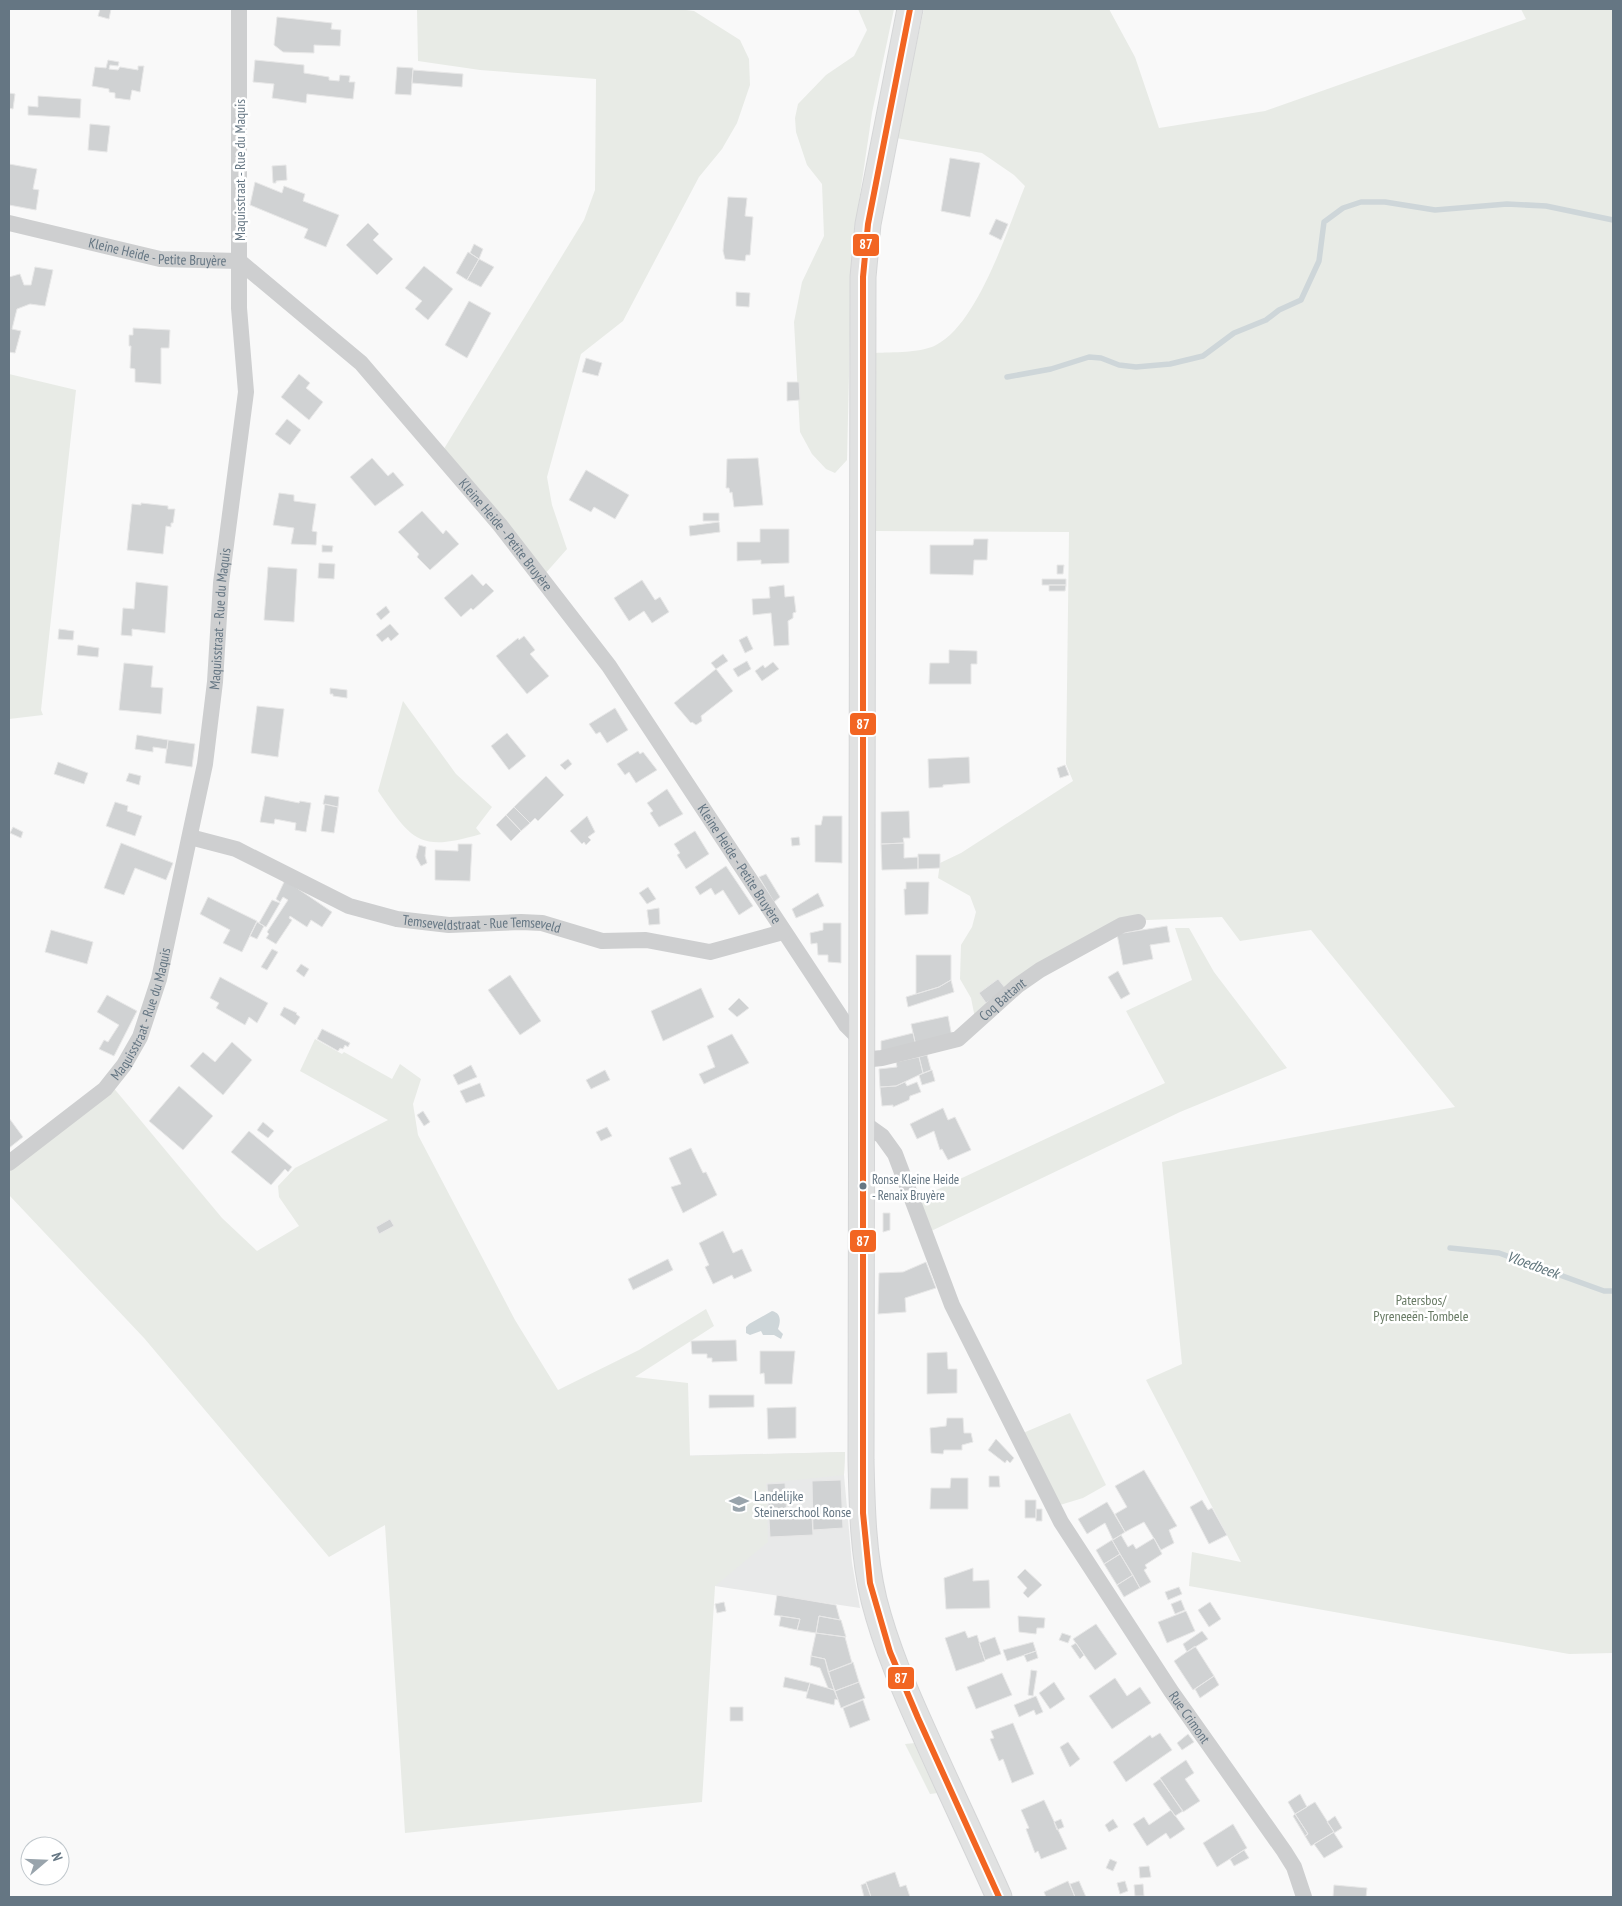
<svg xmlns="http://www.w3.org/2000/svg" width="1622" height="1906" font-family="'PT Sans Narrow',sans-serif">
<style>
.built{fill:#e8e9e9}
.green{fill:#e8ebe6}
.water{fill:#ced6d9}
.lines{fill:none;stroke-linecap:round;stroke-linejoin:round}
.stream{stroke:#ced6d9;stroke-width:5.5}
.building{fill:#d0d2d3;stroke:#e8e8e8}
.primary-casing{stroke:#d5d6d7;stroke-width:27}
.minor{stroke:#cecfd0;stroke-width:16}
.primary{stroke:#e1e2e2;stroke-width:25}
.bus-1-casing{stroke:#fff;stroke-width:10}
.bus-1{stroke:#f26522;stroke-width:6}
.bus-dot{fill:#657683;stroke:#fff;stroke-width:2}
.labels{text-anchor:middle;stroke-width:5;stroke-linejoin:round;paint-order:stroke}
.bus-label{font-size:13px;fill:#657683;stroke:#fff;text-anchor:start}
.street-label{font-size:14px;fill:#657683;stroke:#fff}
.park-label{font-size:14px;fill:#687a64;stroke:#fff}
.poi-label{font-size:14px;fill:#657683;stroke:#fff;text-anchor:start}
.water-label{font-size:15px;font-style:italic;fill:#60757c;stroke:#fff}
.line-badge{stroke:#fff;stroke-width:2}
.badge-label{font-size:14px;text-anchor:middle;font-weight:bold;fill:#fff}
</style>
<rect width="100%" height="100%" fill="#f9f9f9"/>
<path class="built" d="M845 1452 844 1475 852 1563 860 1608 715 1586 625 1457Z"/>
<path class="green" d="M417 9H678L694 11 740 40 749 59 750 85 737 123 722 149 699 177 623 321 581 354 547 477 552 505 567 549 544 575 442 452 584 220 595 190 596 79 480 70 418 61Z
M858 9H894L872 113 852 249 847 460 835 473 826 469 812 454 800 432 794 322 802 282 824 236 822 184 807 165 796 132 795 118 798 104 826 75 854 56 867 30Z
M924 9H1109L1135 57 1159 128 1265 111 1526 19 1521 9H1613V1653L1569 1654 1189 1586 1192 1552 1241 1562 1146 1380 1182 1364 1162 1162 1455 1107 1311 930 1240 941 1222 917 1123 921 975 1018 971 998 960 979 961 945 972 927 976 912 970 896 938 878 940 863 961 853 1073 781 1066 764 1069 532 875 531V353C892 352 922 353 936 345 978 324 1008 228 1025 186L1014 175 982 153 896 138Z
M9 374 76 390 41 710 43 715 9 719Z
M403 701 456 774 492 807 476 828 481 834C419 852 413 842 378 791Z
M1175 928H1189L1214 972 1287 1068 1180 1112 927 1233 915 1200 1165 1083 1126 1011 1192 980Z
M315 1039 342 1054 344 1052 392 1079 400 1064 421 1079 413 1104 418 1135 515 1320 558 1390 639 1350 706 1309 714 1326 635 1377 688 1383 690 1456 845 1452 844 1475 766 1483 768 1542 715 1586 702 1802 405 1833 385 1525 329 1557 144 1338 9 1195V1168L112 1086 222 1218 257 1251 299 1226 279 1197 278 1186 295 1168 388 1120 300 1071Z
M1070 1413 1106 1485 1083 1498 1060 1505 1023 1433Z
M915 1743 938 1793 930 1794 905 1744Z"/>
<path class="water" d="M772 1311C781 1313 781 1321 778 1329L783 1334 781 1339 774 1335H763L761 1331 750 1335 746 1333V1327L749 1324Z"/>
<g class="lines">
<path class="stream" d="M1007 377 1051 369 1089 357 1101 358 1119 365 1136 367 1170 364 1203 356 1234 333 1266 320 1279 310 1301 300 1319 261 1324 222 1343 208 1361 202H1385L1435 210 1507 204 1546 206 1613 220
M1450 1248 1499 1253 1604 1291H1613"/>
</g>
<path class="building" d="M100 9H111L109 19 98 16Z
M277 17 332 23 331 29 341 30 340 46 314 45V53L283 52 274 45Z
M108 60 119 62 118 66 110 65 109 69 118 70 120 67 138 70V66H144L140 92 132 90 130 100 115 98V93L109 92V89L92 86 95 67 106 68Z
M255 60 304 65V73L329 77V80L339 81 340 75 350 76 349 82H355L353 99 307 94 306 103 272 98 274 84 253 82Z
M397 67 413 68 411 95 395 94Z
M413 70 463 74 462 87 412 83Z
M9 93 15 94 13 109 9 108Z
M38 96 81 99 80 118 28 115V106L38 107Z
M90 124 110 126 107 152 88 150Z
M950 158 980 163 970 217 941 211Z
M9 164 37 169 33 189 39 190 36 210 9 205Z
M286 165 287 180 276 181V183H273L272 166Z
M255 182 282 193 284 186 305 194 303 201 339 215 326 247 304 238 308 229 250 205Z
M728 197 747 198 745 216 753 217 750 255H746L745 261 725 259 723 251Z
M996 219 1008 224 1001 240 989 234Z
M368 223 379 234 373 240 393 259 377 275 346 245Z
M474 244 483 249 479 259 470 253Z
M468 252 479 259 467 280 456 273Z
M479 259 494 267 481 287 467 280Z
M424 266 453 289 428 320 415 309 422 301 405 288Z
M35 267 53 270 45 306 30 304 17 309 12 329 21 331 15 353 9 352V277L20 274 24 285H31Z
M736 292 750 293 749 307 736 306Z
M469 301 491 313 467 358 445 345Z
M133 328 170 330 169 348H161V384L135 382V369L130 368 131 346H129V335H133Z
M586 358 602 363 598 376 582 372Z
M299 374 310 383 306 388 323 402 309 420 281 397Z
M787 382H799L800 400 787 401Z
M287 419 301 430 290 445 275 434Z
M372 458 388 476 393 472 404 485 375 506 350 477Z
M758 458 763 505 734 507 732 492 730 493 729 488H726L727 459Z
M586 470 629 495 615 519 594 507 591 512 569 500Z
M279 493 294 495V501L316 504 312 531 317 532 316 545 291 544 294 528 273 525Z
M141 503 168 506V509H175L173 523H171V527L166 526 163 554 127 550 132 504 141 505Z
M422 511 443 534 446 530 459 544 430 570 417 557 419 554 398 532Z
M703 513H719V521H703Z
M719 522 720 532 690 536 689 526Z
M760 529H789V563L761 564V560L737 561V542H760Z
M974 539H988L987 560H974L973 575 930 574V545H973Z
M322 545 333 546 332 552H322Z
M319 563 335 564 334 579 318 578Z
M1057 565H1064L1063 574H1057Z
M268 567 297 569 294 622 264 620Z
M472 574 483 586 486 583 494 591 473 610 471 608 461 617 444 598Z
M1042 579H1066V585H1042Z
M642 580 655 600 660 597 669 612 652 623 644 611 629 621 614 598Z
M136 582 168 586 165 633 132 629V636L121 635 123 608 134 609Z
M784 585 785 597 794 596 796 612 793 613V618L788 621 789 645 774 646 771 613 753 615 752 599 770 598 769 587Z
M1049 585H1066L1065 591H1049Z
M386 606 390 612 381 620 376 614Z
M390 624 399 634 391 641 388 637 382 642 376 635Z
M59 629 74 631 73 640 58 639Z
M524 636 535 650 530 654 549 676 527 694 496 656 518 638 519 640Z
M747 636 753 649 745 653 739 640Z
M78 645 99 648 98 657 77 655Z
M949 650 977 651V664H971V684H929L930 663H949Z
M723 654 728 661 716 669 711 663Z
M747 661 751 669 738 677 733 669Z
M773 662 779 669 762 681 755 671 763 665 765 668Z
M124 663 153 666 151 687 163 688 161 714 119 710Z
M716 669 733 691 701 716 702 721 696 725 692 722 691 723 674 703Z
M330 688 347 690V698L333 696V694H330Z
M257 706 284 709 278 757 251 753Z
M615 708 628 730 607 743 600 732 596 734 589 724Z
M507 733 526 756 509 770 491 746Z
M137 735 168 740 167 749 153 747V752L135 749Z
M168 740 195 744 192 767 165 763Z
M638 751 640 754 643 752 657 770 636 783 629 772 625 775 617 764Z
M969 757 970 783 943 785V787L929 788 928 759Z
M568 759 572 764 565 770 560 765Z
M58 762 88 773 84 784 54 774Z
M1065 765 1069 775 1060 778 1057 768Z
M129 773 141 776 139 785 126 781Z
M546 776 564 795 538 821 535 818 530 823 514 807Z
M667 789 683 814 659 827 650 813 653 811 647 803Z
M325 795 339 797 338 807 323 804Z
M265 796 299 803 300 801 311 803 306 832 295 830 296 823 275 819 274 824 260 822Z
M115 802 128 806 127 811 142 816 135 836 106 826Z
M325 804 338 807 334 833 321 831Z
M514 807 530 823 521 831 506 815Z
M909 811 910 838H903L904 843 881 844V812Z
M506 815 521 831 511 841 496 825Z
M587 816 595 832 588 837 591 840 586 845 584 842 582 844 570 831Z
M823 816H842V863L815 862V825H821Z
M13 827 23 832 21 838 10 833Z
M695 831 709 854 686 869 677 855 680 853 674 844Z
M799 837 800 845 792 846 791 838Z
M121 843 173 863 166 880 135 868 124 895 104 888Z
M904 843V858L918 857V869L882 870 881 844Z
M458 844H472L470 881 435 880V850L458 851Z
M419 845 426 847 425 856 427 863 421 866 416 857Z
M918 854H940V868L918 869Z
M726 866 753 906 739 915 723 890 715 895 711 888 700 895 695 887Z
M766 874 780 897 774 902 759 877Z
M285 880 332 912 322 927 311 920 307 927 290 916 289 918 292 920 276 944 266 938 269 934 267 932 288 900 283 897 280 902 276 899Z
M906 882H929L928 914 905 915 904 889H906Z
M648 887 656 899 647 904 639 893Z
M818 893 824 906 796 918 792 909Z
M208 897 257 921 242 952 223 943 230 930 200 914Z
M272 900 280 903 266 927 259 923Z
M659 908 660 924 649 925 647 910Z
M257 922 264 926 257 939 250 936Z
M823 923H841V963L828 962V955H818L817 943 811 944 810 933 823 930Z
M1167 926 1170 942 1150 945 1153 959 1123 965 1117 934Z
M51 930 93 942 87 964 45 952Z
M272 949 278 952 267 970 261 967Z
M916 955H951V980L939 987 916 994Z
M301 964 309 969 304 977 296 971Z
M1118 971 1130 994 1121 999 1108 977Z
M510 975 541 1021 520 1035 488 990Z
M220 977 268 1003 257 1023 249 1017 245 1025 216 1008 219 1003 210 998Z
M998 979 1006 989 986 1003 979 993Z
M951 980 954 992 908 1007 906 997 939 987Z
M701 988 714 1017 663 1041 651 1011Z
M107 995 137 1011 114 1056 99 1049 104 1040 108 1042 119 1025 97 1012Z
M739 998 749 1008 737 1017 728 1009Z
M284 1007 297 1013 296 1014 300 1017 295 1025 280 1015Z
M948 1016 952 1037 916 1046 911 1024Z
M322 1029 350 1043 348 1047 345 1045 343 1049 340 1048 338 1051 317 1039Z
M913 1033 916 1046 881 1054V1041Z
M732 1034 749 1063 704 1084 699 1074 715 1067 707 1046Z
M232 1042 252 1060 223 1095 190 1066 203 1052 215 1062Z
M927 1055 931 1070 923 1073 919 1057Z
M919 1057 923 1073 896 1086 880 1087 879 1069 897 1067 896 1062Z
M471 1065 477 1077 458 1085 453 1075Z
M605 1070 610 1080 591 1089 586 1080Z
M932 1070 935 1081 922 1085 919 1075Z
M905 1082 907 1086 917 1082 921 1092 910 1096 909 1100 893 1107V1105L882 1106 880 1087 896 1086Z
M480 1083 485 1096 466 1103 460 1091Z
M179 1086 213 1116 183 1150 149 1121Z
M943 1108 948 1120 955 1117 971 1150 948 1160 942 1149 940 1150 934 1131 917 1139 910 1124Z
M423 1111 430 1122 424 1126 417 1115Z
M9 1118 23 1137 9 1148Z
M263 1122 274 1131 268 1138 257 1130Z
M607 1127 612 1136 601 1141 596 1132Z
M249 1131 292 1167 288 1172 285 1169 271 1185 231 1152Z
M691 1148 703 1173 706 1172 717 1195 683 1213 671 1187 681 1184 669 1158Z
M883 1213H890V1230L883 1232Z
M390 1219 394 1226 379 1234 376 1227Z
M723 1231 733 1253 742 1249 752 1271 734 1279 732 1275 713 1284 705 1267 709 1265 699 1243Z
M668 1259 673 1270 633 1290 628 1279Z
M926 1262 936 1288 905 1298 906 1312 878 1314 879 1273 903 1272Z
M736 1340 737 1361 712 1362V1358H707V1354H692L691 1341Z
M760 1351H795L792 1384H765L764 1373 760 1374Z
M947 1352 948 1369H957V1393L927 1394V1353Z
M709 1395H754V1407L709 1408Z
M796 1407V1438L768 1439 767 1408Z
M947 1418H963L964 1433H971L973 1442 962 1445V1450H944L943 1454 931 1453 930 1428 946 1426Z
M996 1439 1014 1458 1010 1463 1007 1460 1005 1463 988 1450Z
M1144 1470 1177 1526 1169 1530 1174 1543 1161 1550 1144 1522 1125 1532 1115 1514 1127 1507 1115 1486Z
M989 1476H999L1000 1487H989Z
M951 1478H968V1509H930L931 1488H950Z
M841 1480 843 1528 813 1530 812 1481Z
M785 1483 787 1518 812 1516 813 1535 770 1537 767 1484Z
M1025 1500H1036V1518H1025Z
M1202 1500 1208 1510 1212 1508 1227 1535 1209 1544 1190 1507Z
M1107 1502 1125 1532 1113 1540 1105 1523 1087 1534 1078 1519Z
M1036 1509H1042V1521H1036Z
M1121 1535 1128 1547 1133 1544 1136 1549 1154 1538 1162 1554 1145 1565 1147 1568 1144 1570 1151 1582 1140 1588 1112 1540Z
M1112 1540 1120 1554 1104 1564 1096 1550Z
M1120 1554 1133 1575 1117 1585 1104 1564Z
M973 1568V1581L989 1580 990 1608 946 1609 944 1578Z
M1025 1569 1042 1585 1028 1598 1023 1593 1027 1588 1017 1577Z
M1133 1575 1140 1588 1124 1597 1117 1585Z
M1179 1587 1182 1594 1168 1600 1165 1592Z
M777 1595 836 1605 840 1620 819 1616 816 1633 797 1630 800 1619 774 1615Z
M1181 1600 1185 1610 1175 1614 1171 1604Z
M724 1602 726 1611 717 1613 715 1604Z
M1210 1602 1221 1619 1209 1627 1198 1610Z
M1186 1611 1195 1631 1167 1643 1158 1622Z
M781 1616 800 1619 797 1630 779 1626Z
M819 1616 841 1620 846 1637 816 1633Z
M1018 1616 1045 1618 1044 1628H1037L1036 1634 1019 1632Z
M1096 1624 1117 1654 1095 1670 1073 1639Z
M965 1631 968 1638 977 1635 985 1661 956 1671 945 1638Z
M1202 1631 1208 1639 1187 1652 1183 1644Z
M816 1633 845 1637 852 1663 828 1672 825 1659 811 1656Z
M1062 1633 1071 1636 1068 1643 1059 1640Z
M995 1637 1001 1654 985 1660 979 1643Z
M1033 1642 1036 1651 1007 1661 1003 1650Z
M1076 1643 1084 1655 1080 1659 1071 1646Z
M1195 1646 1214 1676 1193 1690 1174 1661Z
M1036 1651 1038 1658 1027 1662 1024 1655Z
M811 1656 825 1659 834 1690 828 1688 820 1668 810 1665Z
M853 1662 859 1682 835 1691 828 1672Z
M1031 1670 1037 1671 1033 1696 1028 1695Z
M1002 1673 1012 1695 976 1709 967 1687Z
M1214 1676 1219 1685 1200 1698 1195 1689Z
M785 1677 810 1683 807 1692 783 1687Z
M1115 1678 1127 1696 1140 1687 1151 1703 1112 1729 1089 1696Z
M859 1682 865 1698 841 1708 835 1691Z
M1054 1682 1065 1699 1050 1709 1039 1693Z
M810 1683 834 1690 838 1700 835 1699 834 1705 806 1698Z
M1036 1696 1043 1712 1036 1715 1034 1710 1019 1717 1014 1705Z
M863 1700 870 1720 850 1728 843 1708Z
M730 1707H743V1721H730Z
M1013 1723 1034 1774 1012 1783 1003 1759 999 1761 990 1739 994 1738 991 1731Z
M1160 1733 1172 1750 1126 1782 1113 1762 1150 1735 1152 1738Z
M1188 1734 1194 1742 1182 1750 1177 1743Z
M1068 1742 1080 1759 1070 1767 1060 1747Z
M1186 1760 1194 1773 1185 1779 1200 1801 1183 1812 1160 1778Z
M1160 1779 1183 1811 1175 1816 1153 1784Z
M1300 1794 1307 1807 1295 1814 1288 1802Z
M1044 1800 1067 1849 1041 1859 1038 1851 1035 1853 1026 1829 1029 1828 1021 1810Z
M1315 1802 1334 1832 1311 1846 1305 1836 1308 1834 1295 1814Z
M1171 1810 1185 1829 1170 1839 1166 1833 1147 1846 1133 1824 1144 1817 1149 1825Z
M1295 1814 1308 1834 1305 1836 1293 1816Z
M1335 1816 1342 1828 1334 1833 1343 1847 1324 1858 1314 1844 1334 1832 1327 1822Z
M1061 1819 1064 1827 1057 1830 1054 1822Z
M1113 1819 1118 1827 1109 1832 1105 1825Z
M1233 1824 1247 1848 1217 1867 1203 1843Z
M1244 1850 1249 1858 1234 1866 1230 1859Z
M1110 1859 1117 1862 1113 1871 1106 1868Z
M1149 1866 1151 1877 1140 1878 1139 1867Z
M895 1872 900 1887 906 1885 910 1897H871L866 1882Z
M1068 1881 1075 1897H1046L1044 1892Z
M1079 1881 1086 1897H1075L1070 1884Z
M1125 1881 1128 1891 1120 1894 1117 1883Z
M866 1883 871 1897H864L861 1885Z
M1143 1884 1144 1896H1135L1134 1885Z
M1334 1885 1367 1888 1366 1897H1333Z"/>
<g class="lines">
<defs>
<path id="primary" d="M910 9 868 224 863 277 861 1460C862 1507 863 1554 874 1600 886 1647 905 1691 925 1735 949 1789 975 1843 999 1897"/>
</defs>
<use href="#primary" class="primary-casing"/>
<g class="minor">
<path id="s1" d="M9 223 160 259 239 261 361 363 500 525 609 666 846 1025 861 1040"/>
<path id="s2" d="M190 837 236 849 349 906 397 919 449 925 521 922 542 923 602 941 646 940 710 952 783 932"/>
<path id="s3" d="M862 1060 882 1058 958 1039 1017 986 1040 970 1122 925 1138 922"/>
<path id="s4" d="M861 1121 882 1136 895 1154 952 1305 1061 1522 1171 1691 1284 1851 1294 1867 1304 1897"/>
<path id="s5" d="M9 1163 105 1089 124 1065 140 1037 159 979 205 764 215 682 221 583 246 392 239 308V9"/>
</g>
<use href="#primary" class="primary"/>
<defs>
<path id="bus-1" d="M910 9 868 224 863 277V1513L870 1583 890 1652 918 1718 999 1897"/>
</defs>
<use href="#bus-1" class="bus-1-casing"/>
<use href="#bus-1" class="bus-1"/>
</g>
<defs>
<symbol id="school-bare" viewBox="-9 -9 18 18"><path d="M0-5L7-2L0 1L-7-2ZM-4 1L0 2.5L4 1V4Q0 6-4 4Z" fill="#99a4ac" stroke="#fff" stroke-width="2.5" paint-order="stroke"/></symbol>
</defs>
<g fill-rule="evenodd">
<use href="#school-bare" x="725" y="1490" width="28" height="28"/>
</g>
<circle class="bus-dot" cx="863" cy="1186" r="4.5"/>
<g class="labels">
<g class="bus-label">
<text x="872" y="1184">Ronse Kleine Heide<tspan x="872" dy="16">- Renaix Bruyère</tspan></text>
</g>
<g class="street-label">
<text transform="translate(240 170) rotate(-90)" y="5">Maquisstraat - Rue du Maquis</text>
<text dy="5" stroke="none"><textPath href="#s1" startOffset="152">Kleine Heide - Petite Bruyère</textPath></text>
<text dy="5" stroke="none"><textPath href="#s1" startOffset="618">Kleine Heide - Petite Bruyère</textPath></text>
<text dy="5" stroke="none"><textPath href="#s5" startOffset="611">Maquisstraat - Rue du Maquis</textPath></text>
<text dy="5" stroke="none"><textPath href="#s1" startOffset="1022">Kleine Heide - Petite Bruyère</textPath></text>
<text dy="5" stroke="none"><textPath href="#s2" startOffset="309">Temseveldstraat - Rue Temseveld</textPath></text>
<text dy="5" stroke="none"><textPath href="#s3" startOffset="158">Coq Battant</textPath></text>
<text dy="5" stroke="none"><textPath href="#s5" startOffset="206">Maquisstraat - Rue du Maquis</textPath></text>
<text dy="5" stroke="none"><textPath href="#s4" startOffset="686">Rue Crimont</textPath></text>
</g>
<g class="park-label">
<text x="1421" y="1305">Patersbos/<tspan x="1421" dy="16">Pyreneeën-Tombele</tspan></text>
</g>
<g class="poi-label">
<text x="754" y="1501">Landelijke<tspan x="754" dy="16">Steinerschool Ronse</tspan></text>
</g>
<g class="water-label">
<text transform="translate(1533 1265) rotate(20)" y="5">Vloedbeek</text>
</g>
</g>
<g class="line-badge">
<rect x="852" y="233" width="28" height="24" rx="5" fill="#f26522"/>
<rect x="849" y="712" width="28" height="24" rx="5" fill="#f26522"/>
<rect x="849" y="1229" width="28" height="24" rx="5" fill="#f26522"/>
<rect x="887" y="1666" width="28" height="24" rx="5" fill="#f26522"/>
</g>
<g class="badge-label">
<text x="866" y="249">87</text>
<text x="863" y="729">87</text>
<text x="863" y="1246">87</text>
<text x="901" y="1683">87</text>
</g>
<rect width="1622" height="1906" fill="none" stroke="#657683" stroke-width="20"/>
<g transform="translate(45 1861) rotate(71)"><circle r="24" fill="#ffffff" stroke="#c1c8cd"/>
<path d="M0-4L9 19L0 12L-9 19Z" fill="#99a4ac"/>
<text y="-8" font-size="14" font-weight="bold" text-anchor="middle" fill="#657683">N</text>
</g>
</svg>
